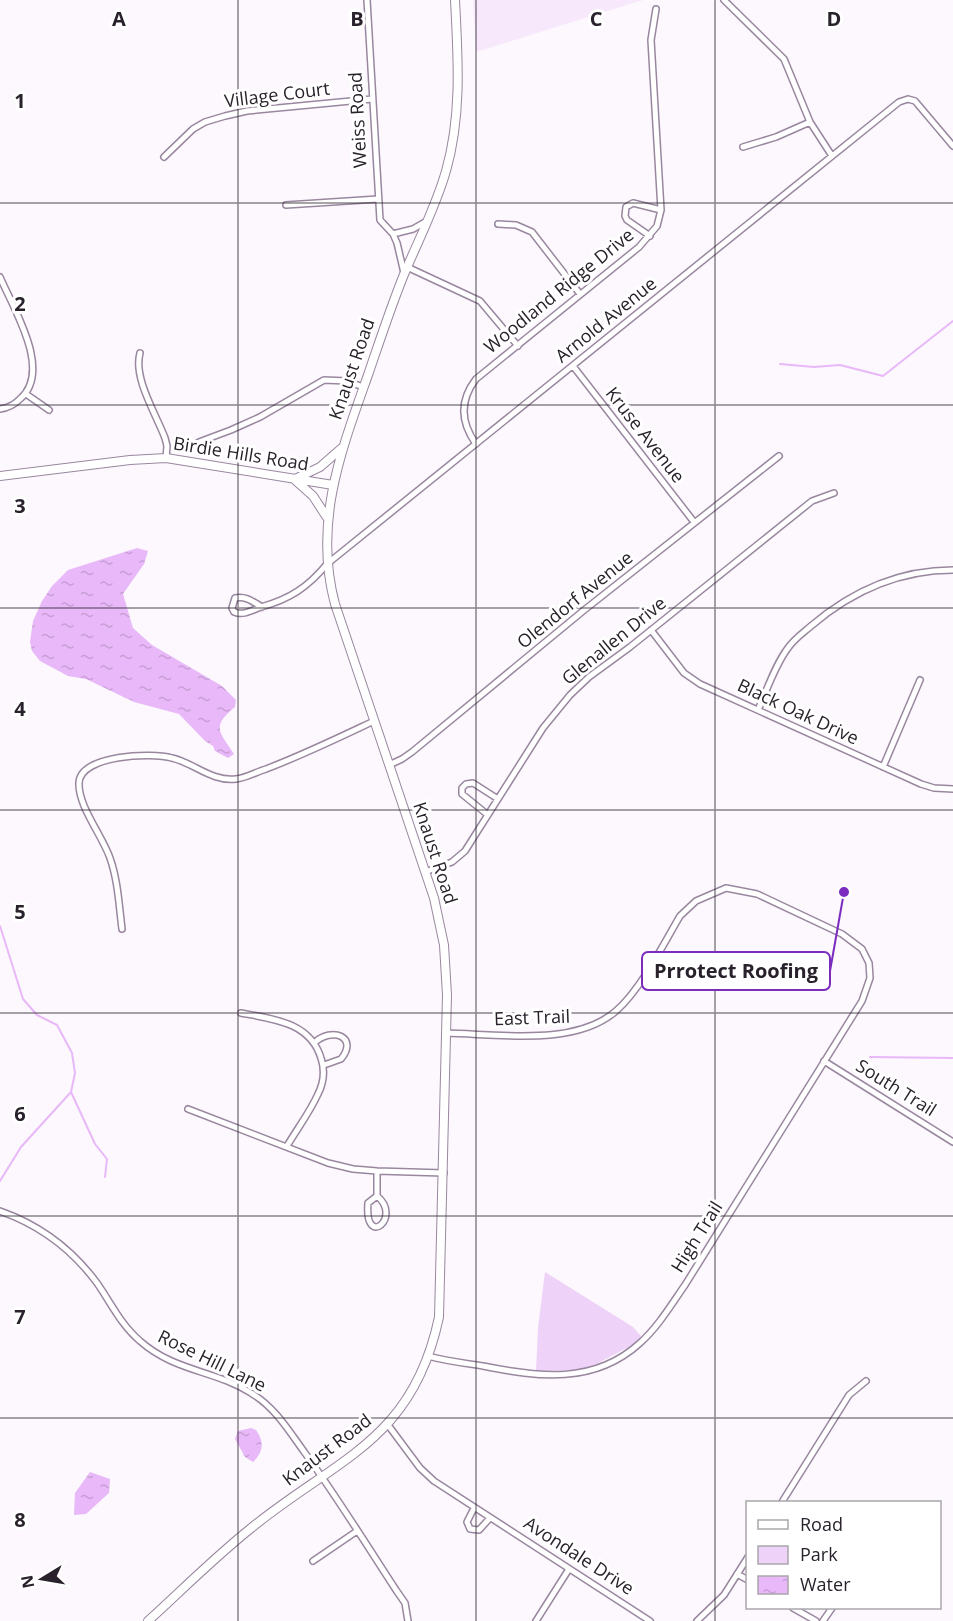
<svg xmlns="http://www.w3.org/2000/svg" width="953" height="1621" font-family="'Open Sans',sans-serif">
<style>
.built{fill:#f7e8fc}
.green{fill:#eed2f8}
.water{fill:url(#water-ripples)}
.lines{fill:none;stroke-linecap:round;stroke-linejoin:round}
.stream{stroke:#e8b8f8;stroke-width:2}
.minor-casing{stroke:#99879f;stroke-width:8}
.secondary-casing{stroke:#99879f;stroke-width:10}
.minor{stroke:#fff;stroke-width:5}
.secondary{stroke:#fff;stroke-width:8}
.grid{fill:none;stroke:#29222c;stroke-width:1.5;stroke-opacity:0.55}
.labels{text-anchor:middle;stroke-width:6;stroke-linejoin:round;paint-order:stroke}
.street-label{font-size:18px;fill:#29222c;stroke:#fff}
.grid-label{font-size:20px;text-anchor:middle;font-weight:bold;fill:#29222c;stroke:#fff;stroke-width:6;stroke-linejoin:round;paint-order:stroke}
.leader{fill:none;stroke:#7b2cbf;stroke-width:2}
.callout-dot{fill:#7b2cbf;stroke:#fff;stroke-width:2}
.callout{fill:#fff;stroke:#7b2cbf;stroke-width:2}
.callout-label{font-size:20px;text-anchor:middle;font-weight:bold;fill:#29222c}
</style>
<defs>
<pattern id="water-ripples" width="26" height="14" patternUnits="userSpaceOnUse" patternTransform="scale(1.5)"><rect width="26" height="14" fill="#e8b8f8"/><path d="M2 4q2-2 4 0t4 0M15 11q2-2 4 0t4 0" fill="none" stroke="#c79ed5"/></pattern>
</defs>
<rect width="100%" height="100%" fill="#fcf8fe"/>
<path class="built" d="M473 0H643L476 52Z"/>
<path class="green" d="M545 1272 633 1327 641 1336 636 1343 585 1370 536 1371 538 1328Z"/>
<path class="water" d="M137 548 148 551 144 564 123 594 133 628 152 645 222 686 236 700 235 707C211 727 219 731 234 754L228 758 215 751 213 746 205 741 179 714 134 702 86 679 68 676 40 661 32 651 30 642 33 621 42 601 52 586 68 570Z
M251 1428 256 1430C264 1441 264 1452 253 1462L245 1457 235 1439 238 1431Z
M90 1472 110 1479 109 1493 86 1514 74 1515 75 1493Z"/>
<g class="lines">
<path class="stream" d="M780 364 814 367 840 365 883 376 953 321
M0 926 23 999 37 1015 57 1025 72 1053 75 1073 71 1092 21 1147 0 1181
M870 1057 953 1058
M71 1092 95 1144 107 1159 105 1177"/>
<defs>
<path id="minor" d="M367 0 380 220 393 234 397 243 404 273
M724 0 784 59 810 122 832 156
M743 147 776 137 810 122
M164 157 193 129 205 122 225 116 247 111 372 99
M286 205 378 199
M498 224 516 225 532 232 580 294
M393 234 413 229 427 221
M650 236 627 220 625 216 626 207 633 203 661 210
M407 267 480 301 518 346
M0 277C13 308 53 371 20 399 14 405 9 408 0 409
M140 353C133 378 156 414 165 438L167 446 166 458
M573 366 694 522
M26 394 49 410
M199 442 231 430 260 417 324 380 347 381 363 387
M476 444C461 423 459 401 476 379L639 247 657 226 661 210 651 40 656 9
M262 607C252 601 246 596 235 598L232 608 234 612C244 616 252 610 261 607 290 599 308 587 327 564L899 102 908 99 915 101 953 146
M651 630 684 673 700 684 921 784 934 788 953 789
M758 710C767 690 775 665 788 648 794 639 803 633 811 626 852 591 899 570 953 570
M389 765 402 759 412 752 583 611 779 456
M883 767 920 680
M488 815 462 794V788L466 784 473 783 498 799
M425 872 452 862 465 851 543 728 570 695 589 677 630 647 812 501 834 493
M122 929C119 905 118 881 110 858 102 835 78 806 79 783 80 755 152 752 172 758 194 763 212 782 236 779 246 778 256 772 266 769 303 755 338 738 374 721
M241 1013C273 1019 310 1022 321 1058 325 1070 324 1082 318 1094 310 1112 297 1129 287 1146
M314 1043C332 1026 359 1037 341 1059L324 1065
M824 1061 953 1142
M188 1109 328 1163 353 1169 377 1171 444 1173
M377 1171V1196C403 1217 364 1250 368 1203L377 1196
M0 1211C40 1225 72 1249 97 1283 111 1303 121 1325 140 1341 175 1372 215 1370 251 1393 275 1407 289 1431 305 1453 337 1497 366 1544 396 1590L405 1603 408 1621
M428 1356C446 1361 464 1363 483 1366 538 1377 594 1385 640 1343 658 1327 671 1305 685 1285L862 1001 870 978 869 963 862 949 842 934 757 894 726 888 696 901 680 916C663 945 641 989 616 1011 575 1047 498 1034 446 1033
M388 1425 420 1468 434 1481 650 1621
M782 1502 849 1395 866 1381
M474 1508 467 1522 470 1529 479 1530 490 1518
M313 1561 357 1531
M737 1574 748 1580
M793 1608 816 1621
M536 1621 569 1569
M697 1621 724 1595 748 1557
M823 1621 832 1608"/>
<path id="secondary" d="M0 476 130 460 166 458 333 485
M294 479 313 496 328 519
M295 479 320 467 343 447
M148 1621C182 1590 215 1557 250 1529 337 1458 413 1441 439 1317L447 995 444 945 434 898 335 604C313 523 341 451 368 375 380 340 391 306 405 272 419 239 436 206 446 171 462 115 458 58 455 0"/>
</defs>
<use href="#minor" class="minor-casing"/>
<use href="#secondary" class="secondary-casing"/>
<use href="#minor" class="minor"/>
<use href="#secondary" class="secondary"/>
</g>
<path class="grid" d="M238 0V1621M476 0V1621M715 0V1621M0 203H953M0 405H953M0 608H953M0 810H953M0 1013H953M0 1216H953M0 1418H953"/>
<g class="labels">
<g class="street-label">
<text transform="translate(277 95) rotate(-7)" y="6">Village Court</text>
<text transform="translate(358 120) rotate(-93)" y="6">Weiss Road</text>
<text transform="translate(559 291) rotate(-39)" y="6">Woodland Ridge Drive</text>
<text transform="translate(606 320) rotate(-39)" y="6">Arnold Avenue</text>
<text transform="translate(352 369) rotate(-71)" y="6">Knaust Road</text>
<text transform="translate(645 435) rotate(52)" y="6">Kruse Avenue</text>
<text transform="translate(241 454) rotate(9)" y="6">Birdie Hills Road</text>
<text transform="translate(575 600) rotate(-39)" y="6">Olendorf Avenue</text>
<text transform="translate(614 641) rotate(-39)" y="6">Glenallen Drive</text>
<text transform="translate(798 712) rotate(25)" y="6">Black Oak Drive</text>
<text transform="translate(435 853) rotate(72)" y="6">Knaust Road</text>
<text transform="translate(532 1018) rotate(-2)" y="6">East Trail</text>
<text transform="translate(896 1088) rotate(32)" y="6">South Trail</text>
<text transform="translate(697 1237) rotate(-58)" y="6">High Trail</text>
<text transform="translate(212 1361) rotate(26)" y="6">Rose Hill Lane</text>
<text transform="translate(327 1450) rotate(-37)" y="6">Knaust Road</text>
<text transform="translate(579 1556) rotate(33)" y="6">Avondale Drive</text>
</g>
</g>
<g class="grid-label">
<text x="119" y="26">A</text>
<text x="357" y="26">B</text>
<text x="596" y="26">C</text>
<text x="834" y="26">D</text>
<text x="20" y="108">1</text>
<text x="20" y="311">2</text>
<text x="20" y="513">3</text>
<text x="20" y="716">4</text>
<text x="20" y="919">5</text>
<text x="20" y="1121">6</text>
<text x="20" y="1324">7</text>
<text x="20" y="1527">8</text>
</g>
<path class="leader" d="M844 892L830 971"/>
<circle class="callout-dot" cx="844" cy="892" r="6"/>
<rect class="callout" x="642" y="952" width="188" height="38" rx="6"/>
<g class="callout-label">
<text x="736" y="978">Prrotect Roofing</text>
</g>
<rect x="746" y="1501" width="195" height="108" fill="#ffffff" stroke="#a9a7ab" stroke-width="1.5"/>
<rect x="758" y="1520" width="30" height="9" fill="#ffffff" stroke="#a9a7ab" stroke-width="1.5"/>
<text x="800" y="1531" font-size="18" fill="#29222c">Road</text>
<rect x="758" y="1546" width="30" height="18" fill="#eed2f8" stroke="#a9a7ab" stroke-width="1.5"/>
<text x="800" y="1561" font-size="18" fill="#29222c">Park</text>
<rect x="758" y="1576" width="30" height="18" fill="url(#water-ripples)" stroke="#a9a7ab" stroke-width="1.5"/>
<text x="800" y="1591" font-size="18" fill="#29222c">Water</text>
<g transform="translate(42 1579) rotate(259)" stroke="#ffffff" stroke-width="4.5" paint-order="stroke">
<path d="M0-4.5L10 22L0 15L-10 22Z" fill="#29222c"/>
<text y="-9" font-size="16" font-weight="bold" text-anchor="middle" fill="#29222c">N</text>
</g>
</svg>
